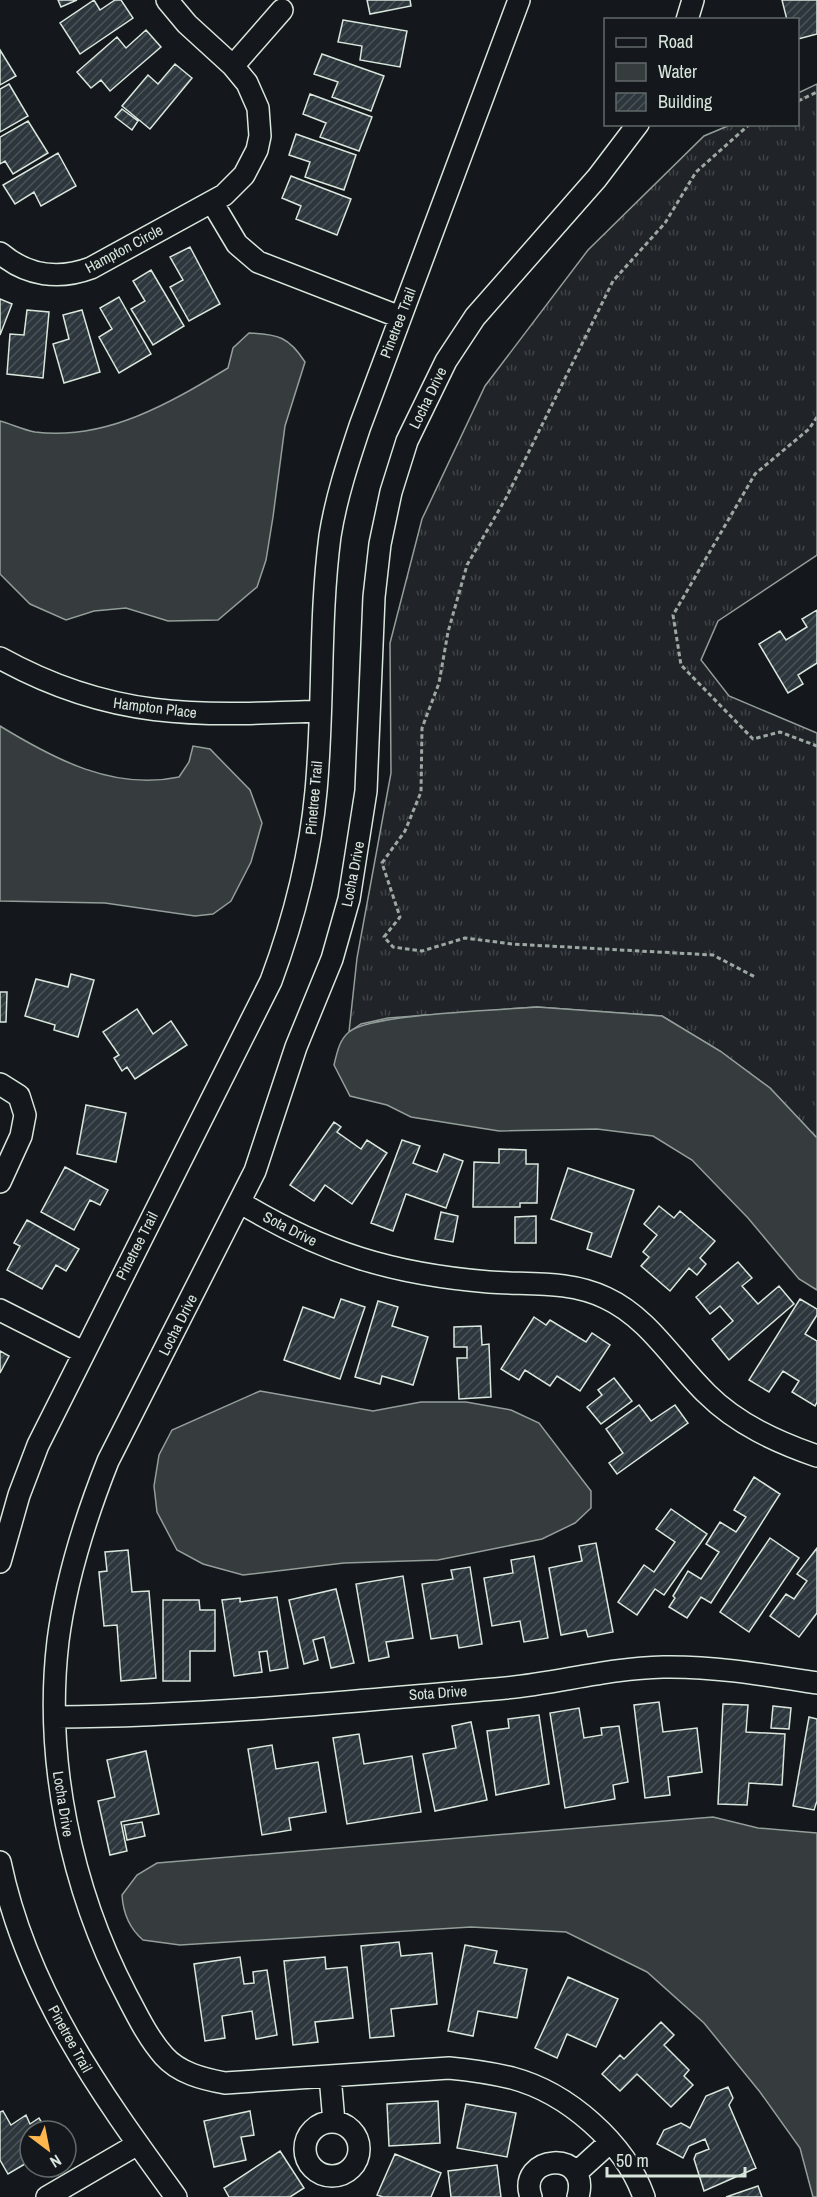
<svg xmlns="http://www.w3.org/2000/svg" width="817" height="2197" font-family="'Archivo Narrow',sans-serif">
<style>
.grass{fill:url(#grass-tufts);stroke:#939e99;stroke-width:1.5}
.water{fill:#363b3e;stroke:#939e99;stroke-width:1.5}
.building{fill:url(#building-hatch);stroke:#d8e6dc;stroke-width:1.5}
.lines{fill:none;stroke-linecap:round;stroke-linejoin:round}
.minor-casing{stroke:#d8e6dc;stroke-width:24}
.path{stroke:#9da8a2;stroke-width:3;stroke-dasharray:4.5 3;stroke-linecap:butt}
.minor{stroke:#14181c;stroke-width:21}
.labels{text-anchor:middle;stroke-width:4.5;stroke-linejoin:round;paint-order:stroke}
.street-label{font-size:15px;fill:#d8e6dc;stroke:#14181c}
</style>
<defs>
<pattern id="grass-tufts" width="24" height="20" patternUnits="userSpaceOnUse" patternTransform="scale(1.5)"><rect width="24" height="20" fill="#202428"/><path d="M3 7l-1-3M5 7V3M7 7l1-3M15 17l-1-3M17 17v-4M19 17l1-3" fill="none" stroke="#404447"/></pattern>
<pattern id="building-hatch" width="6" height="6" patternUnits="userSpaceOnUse" patternTransform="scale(1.5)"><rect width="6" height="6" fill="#2c363c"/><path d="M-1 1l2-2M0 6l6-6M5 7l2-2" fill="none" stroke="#4a5358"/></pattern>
</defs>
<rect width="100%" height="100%" fill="#14181c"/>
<path class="grass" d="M817 84V555L718 621 701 660 729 696 817 733V1138L770 1088 720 1051 662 1016 536 1007 388 1018 361 1024 349 1032 357 958 391 773 390 643 422 519 485 386 588 250 704 136 730 125 798 124V93Z"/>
<path class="water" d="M249 333C278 334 289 337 305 362L285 426 273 517 266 560 257 587 218 620 168 621 126 608 94 611 66 620 30 604 0 574V421C11 424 24 430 35 432 106 441 170 403 228 368L233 348Z
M0 726C54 759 114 791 179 777L189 762 193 746 210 749 250 790 262 823 251 862 231 901 213 914 195 916 105 903 0 901Z
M537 1007 662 1016 720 1051 770 1088 817 1138V1290L799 1279 748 1218 692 1160 653 1136 597 1129 499 1131 411 1117 387 1105 350 1096 334 1065C337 1053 339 1040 349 1032 369 1014 503 1010 537 1007Z
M260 1391 373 1411 421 1402H466L511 1410 539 1423 591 1491V1508L575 1523 542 1539 438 1560 344 1563 243 1575 203 1564 177 1550 157 1512 154 1486 159 1455 172 1430Z
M713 1817 758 1828 817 1833V2197H813L800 2148 760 2092 704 2023 647 1972 566 1932 471 1927 180 1945 143 1940C129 1928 123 1912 122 1895L137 1875 157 1863Z"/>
<path class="building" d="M58 0H77L61 7Z
M94 0 100 10 115 0H121L133 18 80 54 60 23Z
M367 0H410L411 6 370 14Z
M782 0H817V34L798 39V20H787Z
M343 20 407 31 400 67 360 60 362 46 338 42Z
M146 30 161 47 110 91 101 80 91 88 77 72 117 37 126 48Z
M0 50 16 76 0 85Z
M322 54 384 76 371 111 332 97 338 82 314 74Z
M175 64 192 78 150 129 122 106 148 75 158 84Z
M9 84 28 116 0 132V89Z
M310 94 372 117 359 151 320 137 326 123 303 114Z
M122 109 138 121 132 130 115 117Z
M28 121 48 153 13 174 5 161 0 164V137Z
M296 134 356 155 344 190 305 177 310 162 289 155Z
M58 153 76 186 41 206 34 192 15 204 3 185Z
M291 176 351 199 337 235 296 219 301 206 282 198Z
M190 247 220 304 189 321 170 287 183 280 170 257Z
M151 270 184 326 153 345 131 309 145 301 133 281Z
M119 297 151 354 119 373 99 337 112 329 100 308Z
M0 299 12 304 0 335Z
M27 310 49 312 43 378 7 374 10 334 24 335Z
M82 310 100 372 64 383 53 344 69 339 63 315Z
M817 610V663L798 675 803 684 788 693 759 644 780 631 786 640 807 627 802 619Z
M71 974 94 980 78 1037 54 1030 55 1025 25 1016 36 979 68 987Z
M0 992H7L6 1022H0Z
M137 1009 153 1034 171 1021 187 1045 135 1079 127 1067 122 1071 114 1058 119 1055 103 1032Z
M86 1105 126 1113 116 1162 77 1154Z
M334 1122 341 1127 337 1132 361 1149 367 1140 387 1153 352 1204 325 1185 314 1201 290 1185Z
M402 1140 420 1146 413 1163 437 1172 444 1154 463 1161 446 1208 406 1194 393 1231 371 1223Z
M499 1149 526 1150V1164H538L537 1203H520V1207H473L474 1162 499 1163Z
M65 1167 108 1190 100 1205 90 1200 74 1230 41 1212Z
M568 1168 634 1190 611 1257 587 1249 592 1233 551 1219Z
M659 1206 674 1218 680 1211 715 1241 700 1258 706 1264 697 1275 689 1268 670 1291 641 1266 649 1257 643 1252 657 1235 644 1224Z
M441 1212 458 1216 453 1242 435 1239Z
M536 1216V1243H515V1217Z
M27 1220 79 1249 66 1271 56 1265 42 1289 7 1270 20 1246 14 1243Z
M738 1262 752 1278 742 1286 758 1304 779 1286 794 1304 729 1360 712 1339 733 1321 720 1306 710 1314 696 1297Z
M341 1299 365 1307 340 1379 284 1360 303 1307 334 1318Z
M800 1299 817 1309V1315L805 1334 817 1341V1402L815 1406 792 1392 799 1381 783 1371 769 1392 749 1380Z
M378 1301 398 1307 392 1326 428 1337 413 1385 382 1376 380 1384 355 1377Z
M534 1317 546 1325 550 1320 586 1342 592 1333 610 1345 580 1391 557 1376 550 1386 525 1370 519 1380 501 1369Z
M481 1326 482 1345 489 1344 491 1397 459 1399 457 1358H467V1347H454V1327Z
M0 1351 9 1356 0 1373Z
M614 1378 632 1401 601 1424 587 1407 602 1395 598 1390Z
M639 1405 651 1421 675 1405 688 1423 617 1474 609 1463 623 1453 606 1429Z
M754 1477 780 1494 711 1603 701 1597 687 1618 669 1607 675 1598 673 1596 688 1571 701 1579 719 1552 706 1544 720 1522 736 1532 746 1517 734 1510Z
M671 1509 707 1534 664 1595 655 1589 637 1615 618 1602 644 1565 654 1572 675 1542 656 1529Z
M770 1538 799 1558 749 1632 720 1612Z
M596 1543 613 1632 588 1637 586 1630 561 1635 549 1568 582 1561 579 1546Z
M817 1548V1613L799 1637 770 1616 786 1594 794 1599 807 1581 797 1574Z
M128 1550 132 1592 149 1591 156 1678 121 1681 117 1625 104 1626 99 1572 107 1571 105 1552Z
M534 1556 548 1638 524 1642 520 1621 492 1626 484 1578 513 1573 511 1560Z
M470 1567 482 1644 459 1648 457 1635 431 1639 422 1584 453 1579 451 1570Z
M403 1576 413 1638 386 1642 389 1657 369 1661 356 1584Z
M336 1589 354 1663 331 1668 324 1637 313 1640 318 1660 304 1664 289 1600Z
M277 1597 288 1668 270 1671 267 1651 259 1652 262 1672 234 1676 222 1600 240 1598V1602Z
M163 1600H199L200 1610H215V1651H190V1681H163Z
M659 1702 663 1732 697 1728 702 1772 668 1777 670 1795 645 1798 634 1705Z
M723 1704 748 1705 746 1732 785 1734 782 1785 749 1783 747 1805 718 1804Z
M773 1706 791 1708 789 1729 771 1728Z
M579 1708 584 1738 602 1735 601 1728 619 1726 628 1782 613 1785 615 1799 565 1808 550 1713Z
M539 1715 549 1784 496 1795 487 1731 509 1728 508 1719Z
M809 1717 817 1719V1801L814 1810 793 1806Z
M471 1722 487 1800 435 1811 423 1754 456 1748 452 1726Z
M359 1734 364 1764 412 1756 421 1812 347 1824 333 1738Z
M272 1745 276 1769 318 1762 326 1812 289 1818 291 1830 262 1835 248 1749Z
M146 1751 159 1814 121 1822 127 1851 110 1855 98 1801 115 1797 107 1760Z
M142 1822 145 1836 127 1840 124 1825Z
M399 1942 401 1956 432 1953 437 2004 391 2009 394 2036 370 2038 361 1946Z
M465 1945 497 1951 494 1963 527 1969 517 2018 478 2011 473 2036 448 2031Z
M240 1957 244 1984 254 1983 253 1972 267 1970 277 2035 256 2039 252 2011 222 2016 225 2038 205 2041 194 1964Z
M325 1957 326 1969 347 1967 353 2018 315 2022 318 2042 293 2045 284 1961Z
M568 1977 618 1999 596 2047 567 2034 557 2058 535 2048Z
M661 2022 674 2035 664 2045 689 2070 684 2076 693 2085 671 2107 637 2074 620 2091 602 2074 620 2055 624 2059Z
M728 2087 733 2098 729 2105 756 2168 704 2191 694 2159 696 2154 709 2149 705 2139 689 2146 683 2158 657 2144 664 2130 681 2123 690 2128 706 2096Z
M438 2101 440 2143 389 2146 387 2104Z
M466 2104 516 2113 507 2157 457 2148Z
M3 2111 11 2125 26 2115 30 2124 39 2118 47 2131H30V2161L8 2174 0 2160V2112Z
M250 2111 254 2135 241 2137 246 2160 214 2167 204 2121Z
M280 2151 304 2188 290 2197H229L224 2188Z
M395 2154 441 2173 431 2197H383L377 2195Z
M497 2165 501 2197H451L448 2171Z
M758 2186 762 2197H726Z"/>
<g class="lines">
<defs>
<path id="minor" d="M687 20 693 0
M233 66 282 10
M638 124 597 178 475 317 446 361 407 441 391 492 380 544 374 597 366 791 349 899 332 959 296 1047 255 1171 108 1461C85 1519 66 1579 58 1641 44 1759 71 1889 126 1994 137 2015 148 2038 164 2056 179 2073 203 2079 225 2083L449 2068C470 2070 491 2073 512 2078 568 2093 625 2143 644 2197
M212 202 237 244 258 262 400 317
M0 253C27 276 59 280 91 268L224 195 244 175 257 150 260 136 258 108 247 83 233 66 187 24 167 0
M0 658C112 720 197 716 320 711
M0 1084 19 1096 25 1115 21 1136 0 1182
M241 1203C324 1253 392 1274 489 1282 528 1285 569 1280 606 1298 649 1318 673 1361 707 1394 737 1424 777 1442 817 1456
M0 1310 83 1352
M0 1562 19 1495 38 1445 271 981C294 919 310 857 316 791 324 706 319 620 330 536 336 498 348 462 360 426L519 0
M56 1717C206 1716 356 1701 506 1688 558 1683 610 1668 663 1667 715 1666 766 1675 817 1683
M0 1862C27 1992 100 2092 176 2197
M330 2076 334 2122
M305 2149a27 27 0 1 1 54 0a27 27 0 1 1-54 0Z
M576 2173 609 2143
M47 2197 138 2144
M531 2197C516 2155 591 2148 578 2197"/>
</defs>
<use href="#minor" class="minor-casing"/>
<path class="path" d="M798 101 817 92
M750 124 696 172 665 223 613 281 506 498 467 565 448 632 439 683 422 728 421 792 405 831 382 863 400 917 384 937 393 947 422 951 465 938 512 944 713 955 755 977
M817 417 809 429 755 474 673 615 681 665 753 739 780 732 817 746"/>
<use href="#minor" class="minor"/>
</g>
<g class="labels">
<g class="street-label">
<text transform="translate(124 249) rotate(-28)" y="5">Hampton Circle</text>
<text transform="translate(398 323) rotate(-69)" y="5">Pinetree Trail</text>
<text transform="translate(428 398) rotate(-64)" y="5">Locha Drive</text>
<text transform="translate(155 708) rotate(7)" y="5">Hampton Place</text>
<text transform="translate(314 798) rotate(-85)" y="5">Pinetree Trail</text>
<text transform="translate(353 874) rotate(-79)" y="5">Locha Drive</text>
<text transform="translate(290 1229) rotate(27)" y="5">Sota Drive</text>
<text transform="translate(137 1246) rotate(-63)" y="5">Pinetree Trail</text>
<text transform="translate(178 1325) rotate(-63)" y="5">Locha Drive</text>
<text transform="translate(438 1693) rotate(-4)" y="5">Sota Drive</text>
<text transform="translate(63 1804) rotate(81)" y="5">Locha Drive</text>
<text transform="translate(70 2039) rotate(61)" y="5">Pinetree Trail</text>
</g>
</g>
<rect x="604" y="18" width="195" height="108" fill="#14181c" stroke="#626a69" stroke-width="1.5"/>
<rect x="616" y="38" width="30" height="9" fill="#14181c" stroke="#626a69" stroke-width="1.5"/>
<text x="658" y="48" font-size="18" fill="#d8e6dc">Road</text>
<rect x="616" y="63" width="30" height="18" fill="#363b3e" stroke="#626a69" stroke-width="1.5"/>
<text x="658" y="78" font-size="18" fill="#d8e6dc">Water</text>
<rect x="616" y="93" width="30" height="18" fill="url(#building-hatch)" stroke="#626a69" stroke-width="1.5"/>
<text x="658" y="108" font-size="18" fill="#d8e6dc">Building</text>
<g transform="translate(48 2149) rotate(148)"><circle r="28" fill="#14181c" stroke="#626a69" stroke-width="1.5"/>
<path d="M0-4.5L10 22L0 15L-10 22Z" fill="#ffb74d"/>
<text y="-9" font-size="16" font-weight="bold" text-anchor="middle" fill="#d8e6dc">N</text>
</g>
<path d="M607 2167v9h138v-9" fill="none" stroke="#d8e6dc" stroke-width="3"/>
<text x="616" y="2167" font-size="18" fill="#d8e6dc" stroke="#14181c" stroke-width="4.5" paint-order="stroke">50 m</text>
</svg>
